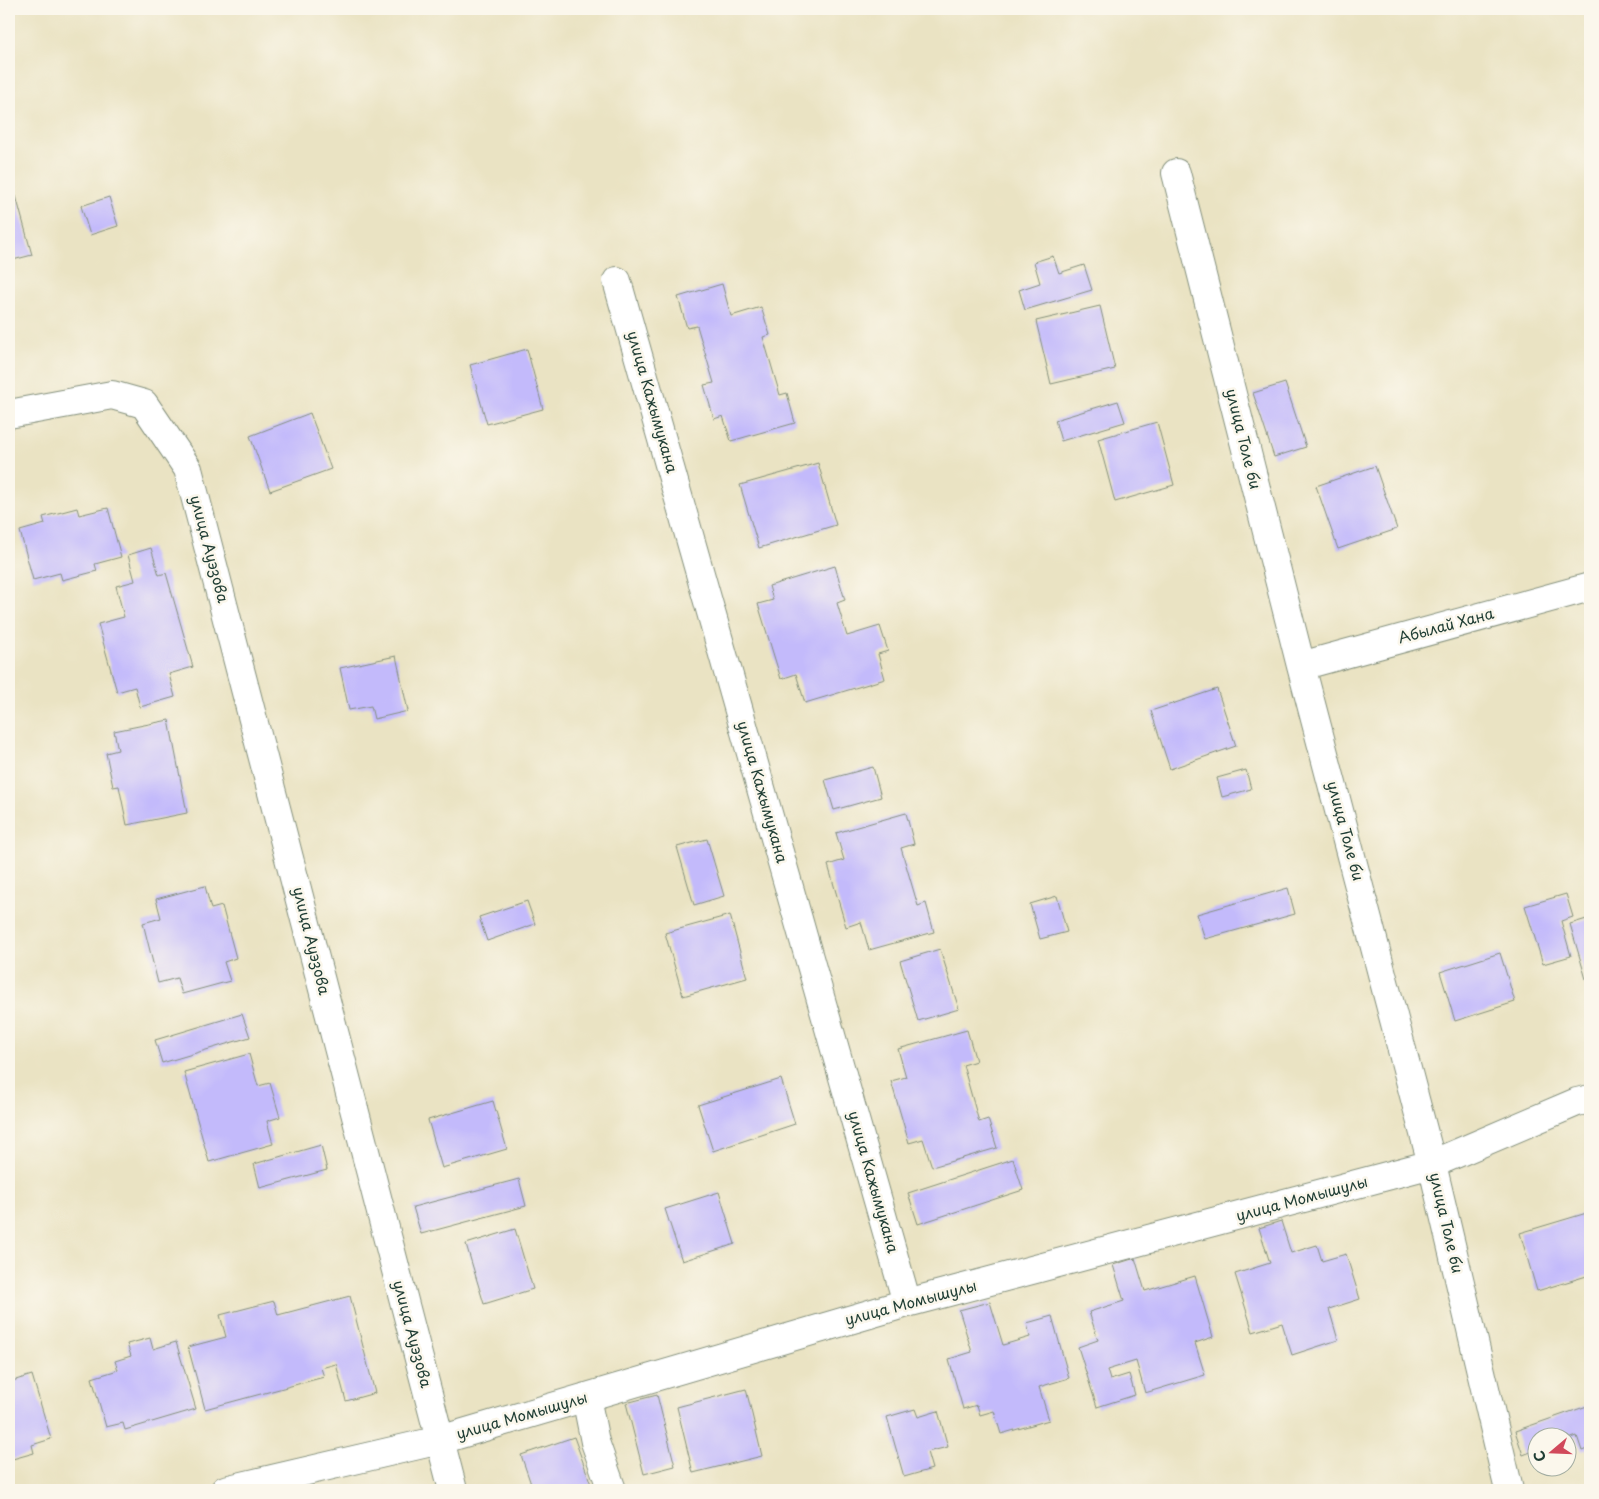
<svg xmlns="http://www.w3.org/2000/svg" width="1599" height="1499" font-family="'Playpen Sans',sans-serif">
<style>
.building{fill:#c3bafb}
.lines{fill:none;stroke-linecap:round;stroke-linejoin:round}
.minor-casing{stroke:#84907c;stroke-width:30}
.minor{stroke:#fff;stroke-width:28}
.labels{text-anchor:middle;stroke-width:5;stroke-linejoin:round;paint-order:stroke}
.street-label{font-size:15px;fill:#1f3d34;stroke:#fbf7ec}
</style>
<rect width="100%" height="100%" fill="#fbf7ec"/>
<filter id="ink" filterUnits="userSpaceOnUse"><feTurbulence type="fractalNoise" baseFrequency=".02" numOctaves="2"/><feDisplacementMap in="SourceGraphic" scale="10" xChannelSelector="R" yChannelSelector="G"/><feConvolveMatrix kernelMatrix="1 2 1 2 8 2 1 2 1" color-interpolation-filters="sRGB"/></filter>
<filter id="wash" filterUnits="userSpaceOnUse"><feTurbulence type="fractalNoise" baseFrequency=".0096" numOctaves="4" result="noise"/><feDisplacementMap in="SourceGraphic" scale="20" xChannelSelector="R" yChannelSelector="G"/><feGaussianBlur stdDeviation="1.12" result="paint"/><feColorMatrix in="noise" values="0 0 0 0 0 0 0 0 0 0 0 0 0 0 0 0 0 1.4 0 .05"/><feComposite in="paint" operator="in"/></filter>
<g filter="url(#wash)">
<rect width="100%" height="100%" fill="#eae3c3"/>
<g id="blocks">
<path class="building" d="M16 196 32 255 9 261V198Z
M109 197 118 226 90 235 81 206Z
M1053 256 1059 273 1084 265 1092 290 1025 310 1019 290 1040 283 1034 262Z
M722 284 731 316 761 307 770 335 763 337 780 395 787 393 795 423 731 441 723 416 714 419 704 385 714 383 697 326 687 328 678 297Z
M1100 306 1115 369 1051 384 1036 321Z
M527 349 543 409 487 424 470 365Z
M1285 383 1306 447 1274 457 1253 393Z
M1118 401 1125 422 1061 441 1055 420Z
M310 413 331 469 270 491 250 436Z
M1157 422 1174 485 1115 502 1098 439Z
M818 463 836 525 759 548 740 485Z
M1375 466 1397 529 1338 549 1316 486Z
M77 508 79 515 108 508 121 557 95 564 97 571 62 580 60 573 33 580 20 531 45 524 43 517Z
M151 548 159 575 166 573 193 667 169 674 175 697 140 707 135 687 117 692 98 624 124 617 116 586 135 581 128 555Z
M835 566 845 600 837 603 847 636 880 626 888 651 878 654 885 679 805 703 796 674 781 679 758 604 773 600 769 586Z
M396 656 408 711 374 719 371 706 349 710 340 668Z
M1217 689 1236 746 1170 769 1151 711Z
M169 720 187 813 127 825 119 786 113 787 106 753 118 750 114 731Z
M873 767 881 797 834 810 825 780Z
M1246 770 1251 789 1222 797 1217 778Z
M906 813 914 844 901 848 918 906 926 903 934 932 869 950 861 922 846 927 828 865 844 860 836 833Z
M707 839 724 896 694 905 677 847Z
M205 886 211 909 222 906 236 958 224 962 230 981 182 994 177 978 158 983 143 923 161 918 156 899Z
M1288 888 1295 914 1205 939 1197 914Z
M1566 894 1573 917 1561 921 1571 956 1543 964 1525 906Z
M1057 896 1067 932 1040 939 1030 904Z
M527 901 535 924 487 941 479 917Z
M730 915 747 978 683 996 665 933Z
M1590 918V985L1588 986 1570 924Z
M940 949 959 1009 918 1021 900 961Z
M1500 953 1515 1002 1455 1021 1440 972Z
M242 1014 250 1037 162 1063 155 1040Z
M967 1030 976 1061 963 1065 979 1122 988 1119 997 1148 932 1167 923 1139 909 1143 891 1081 906 1077 898 1049Z
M249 1054 258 1086 270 1083 280 1117 267 1121 273 1144 209 1162 184 1072Z
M781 1079 795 1124 713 1151 698 1105Z
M493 1101 507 1149 442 1168 428 1120Z
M321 1145 327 1170 260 1188 254 1164Z
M1013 1159 1023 1190 918 1224 908 1193Z
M519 1179 526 1206 421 1234 413 1207Z
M719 1192 735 1244 682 1261 665 1209Z
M1590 1212V1275L1537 1291 1520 1233Z
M1281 1221 1291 1253 1317 1245 1322 1261 1346 1254 1360 1299 1329 1309 1338 1340 1292 1355 1282 1323 1253 1332 1235 1274 1270 1263 1259 1228Z
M515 1229 533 1289 484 1304 466 1244Z
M1135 1258 1145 1291 1195 1276 1213 1337 1195 1343 1205 1375 1145 1393 1136 1361 1107 1370 1110 1380 1129 1374 1135 1395 1097 1407 1078 1347 1098 1340 1089 1312 1124 1301 1113 1265Z
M350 1296 375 1393 346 1401 336 1364 321 1368 324 1377 205 1409 188 1347 226 1337 220 1315 274 1301 278 1315Z
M990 1302 1003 1345 1030 1337 1027 1323 1052 1316 1069 1378 1039 1387 1049 1420 1001 1434 994 1411 980 1415 977 1405 963 1409 949 1359 972 1352 959 1310Z
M150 1338 153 1349 176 1342 196 1409 125 1430 123 1423 106 1427 92 1378 118 1370 115 1361 131 1356 127 1344Z
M32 1375 51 1439 32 1445 34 1453 9 1460V1382Z
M746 1389 762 1456 693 1473 677 1407Z
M657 1395 675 1466 644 1474 626 1403Z
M1590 1405V1458L1587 1449 1582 1451 1577 1436 1566 1440V1436H1536V1450L1523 1455 1515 1431Z
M915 1409 918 1417 938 1411 948 1447 927 1452 932 1469 904 1477 887 1417Z
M574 1437 593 1490H533L521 1455Z"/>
</g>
</g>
<g filter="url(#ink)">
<use href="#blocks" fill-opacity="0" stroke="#84907c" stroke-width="1"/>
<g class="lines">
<defs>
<path id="minor" d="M1176 173 1301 666 1432 1164 1509 1490
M617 281 907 1303
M9 414 112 395 144 404 188 469 453 1490
M1301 666 1590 587
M586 1397 595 1442 612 1490
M225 1490 440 1440 907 1303 1432 1164 1577 1102 1590 1099"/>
</defs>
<use href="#minor" class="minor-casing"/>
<use href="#minor" class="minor"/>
</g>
</g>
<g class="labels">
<g class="street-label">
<text transform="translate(652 402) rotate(74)" y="5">улица Кажымукана</text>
<text transform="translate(1243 439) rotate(76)" y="5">улица Толе би</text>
<text transform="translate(209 549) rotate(75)" y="5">улица Ауэзова</text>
<text transform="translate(1446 626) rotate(-15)" y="5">Абылай Хана</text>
<text transform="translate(762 792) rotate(74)" y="5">улица Кажымукана</text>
<text transform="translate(1345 831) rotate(75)" y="5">улица Толе би</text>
<text transform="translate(311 941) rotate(76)" y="5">улица Ауэзова</text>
<text transform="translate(873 1182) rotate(74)" y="5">улица Кажымукана</text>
<text transform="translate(1302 1199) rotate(-15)" y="5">улица Момышулы</text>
<text transform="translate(1446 1223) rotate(77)" y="5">улица Толе би</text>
<text transform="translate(911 1303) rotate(-15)" y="5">улица Момышулы</text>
<text transform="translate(412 1334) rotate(75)" y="5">улица Ауэзова</text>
<text transform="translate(522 1416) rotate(-16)" y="5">улица Момышулы</text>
</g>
</g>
<rect width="1599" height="1499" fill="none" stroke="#fbf7ec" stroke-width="30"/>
<g transform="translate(1552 1452) rotate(251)"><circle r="24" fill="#fbf7ec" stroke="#a3ada2"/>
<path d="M0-4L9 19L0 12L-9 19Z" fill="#d1495b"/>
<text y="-8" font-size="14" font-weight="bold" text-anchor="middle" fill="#1f3d34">С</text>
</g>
</svg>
